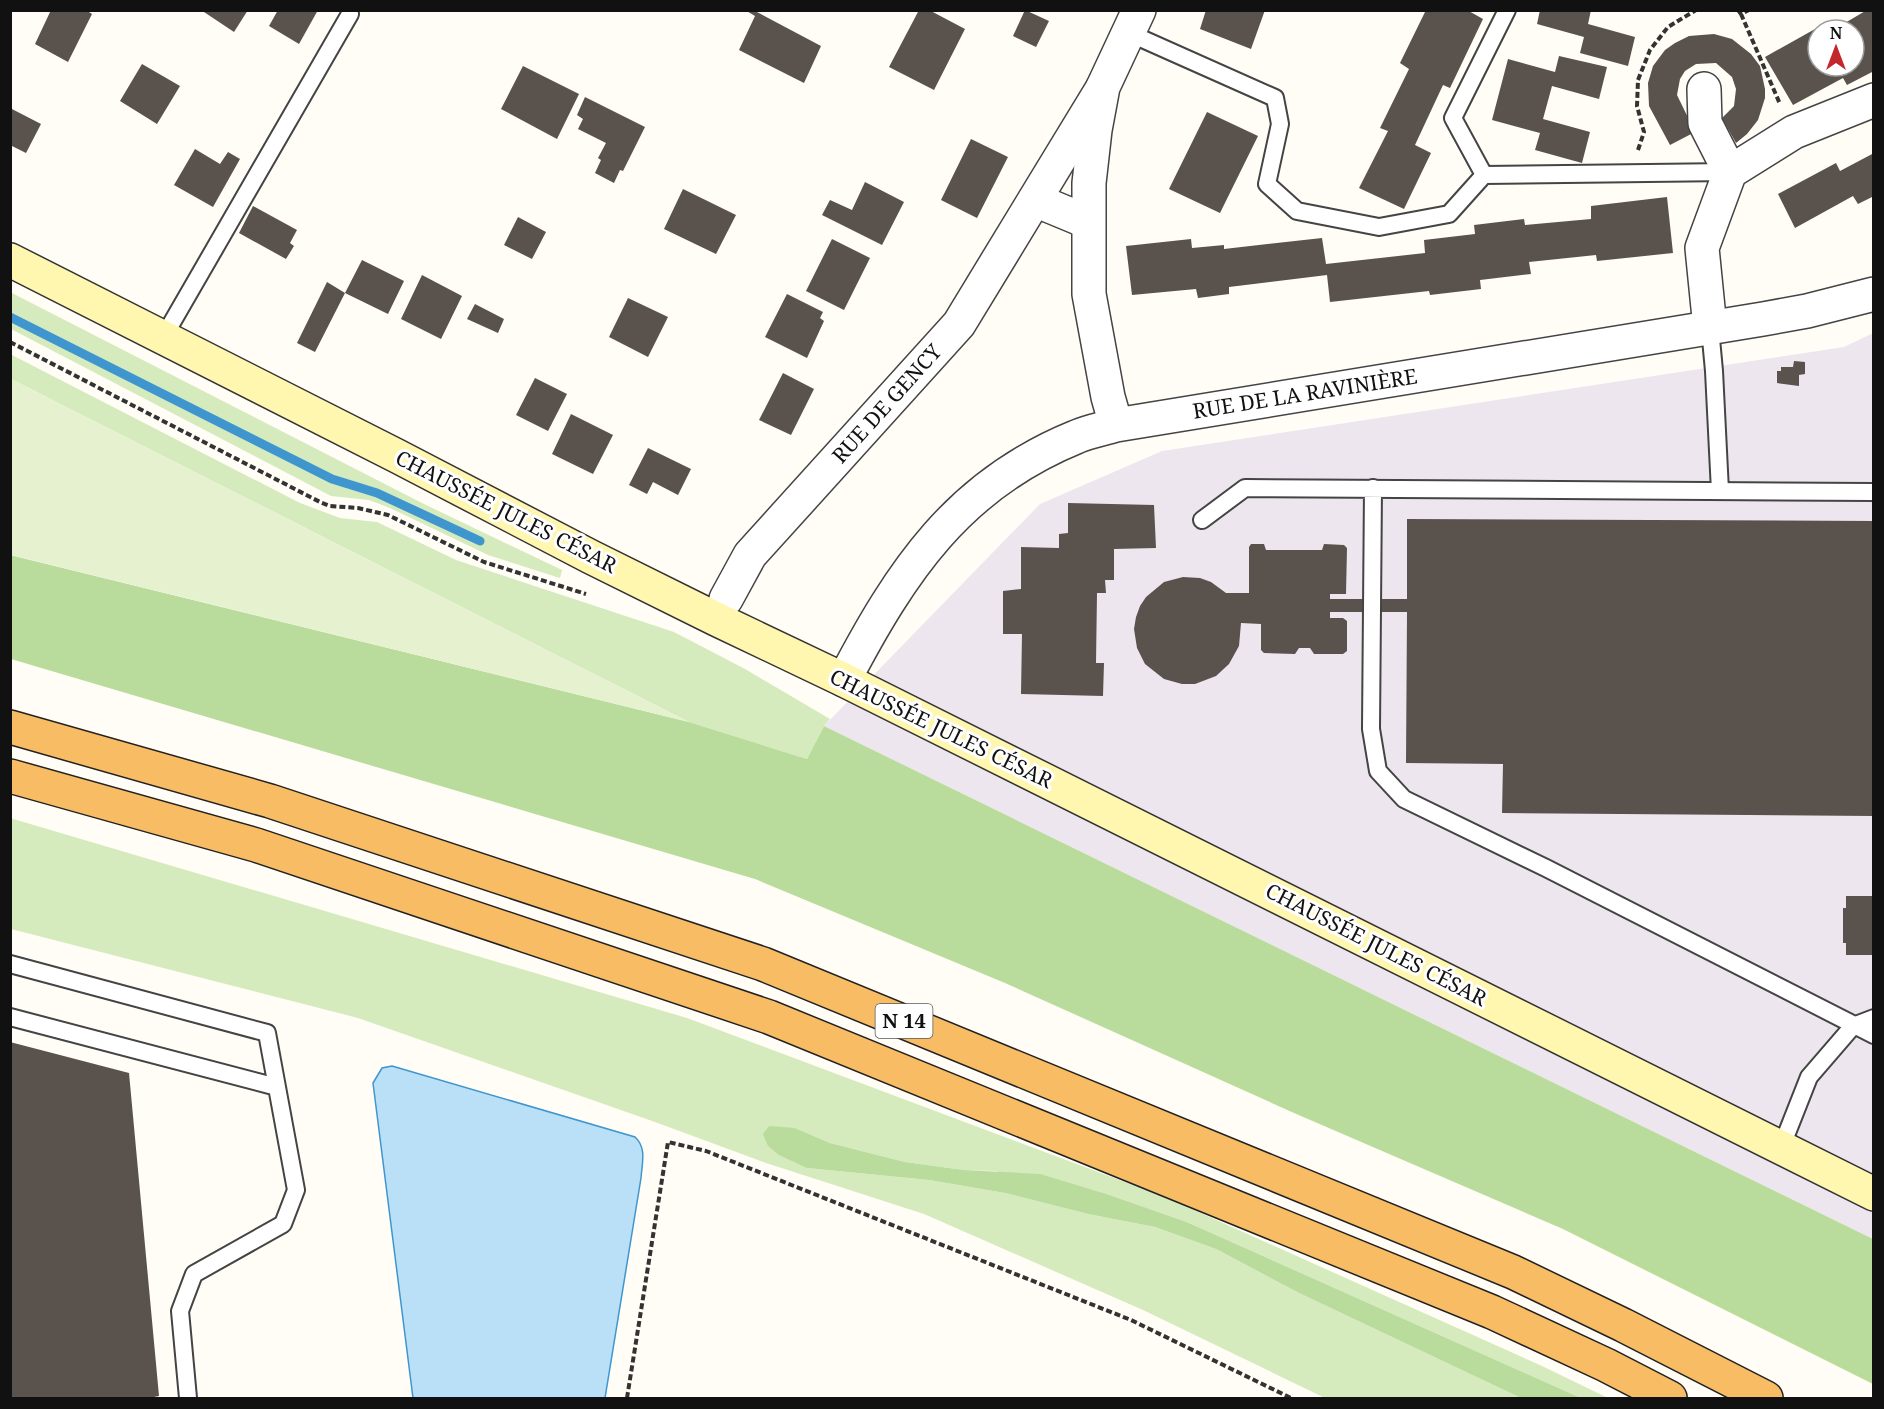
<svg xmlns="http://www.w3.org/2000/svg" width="1884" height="1409" font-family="'Noto Serif',serif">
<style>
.industrial{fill:#eee6ef}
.green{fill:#d5ebbd}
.forest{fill:#b9dc9c}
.pitch{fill:#e6f2cf}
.water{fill:#b9e0f7;stroke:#3f96cf;stroke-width:1.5}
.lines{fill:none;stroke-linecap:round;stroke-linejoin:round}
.stream{stroke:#3f96cf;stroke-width:9}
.building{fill:#5a524d}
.service-casing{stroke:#444;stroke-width:20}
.minor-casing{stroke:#444;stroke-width:36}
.tertiary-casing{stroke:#444;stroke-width:36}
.secondary-casing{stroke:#333;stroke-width:36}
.trunk-casing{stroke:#222;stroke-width:36}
.path{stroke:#333;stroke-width:4;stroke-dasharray:6 3;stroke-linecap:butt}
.service{stroke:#fff;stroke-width:16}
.minor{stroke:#fff;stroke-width:33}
.tertiary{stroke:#fff;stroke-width:33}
.secondary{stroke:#fff6b0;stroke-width:33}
.trunk{stroke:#f7bc64;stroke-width:33}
.labels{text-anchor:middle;stroke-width:6;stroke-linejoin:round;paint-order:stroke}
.shield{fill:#fff;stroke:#585858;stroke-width:1.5}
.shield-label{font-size:20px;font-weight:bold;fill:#111}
.street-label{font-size:21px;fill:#111;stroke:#fff}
</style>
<rect width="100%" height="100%" fill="#fffdf5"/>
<path class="industrial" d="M1873 333V1239L824 726 1040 504 1162 451 1844 347Z"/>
<path class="green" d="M10 292 424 504 562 570 560 578 488 555 390 508 369 500 331 496 11 329Z
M10 354 300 503 340 518 377 522 456 560 674 632 745 669 830 719 824 726 807 759 689 722 11 379Z
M10 818 687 1018 1165 1197 1542 1366 1608 1398H1581L1189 1223 995 1171 964 1170 905 1162 830 1143 795 1128 807 1168 929 1180 1005 1193 1088 1214 1155 1227 1216 1249 1299 1293 1521 1398H1325L1143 1310 924 1214 766 1163 655 1122 358 1018 11 929Z"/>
<path class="forest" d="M10 555 689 722 807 759 824 726 1873 1239V1384L1563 1229 1294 1113 1005 983 755 879 11 659Z
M769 1126 795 1128 830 1143 905 1162 964 1170 1040 1174 1106 1194 1189 1223 1581 1398H1521L1299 1293 1216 1249 1155 1227 1088 1214 1005 1193 929 1180 807 1168 779 1155 768 1146 763 1134Z"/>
<path class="pitch" d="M11 379 689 722 11 555Z"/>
<path class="water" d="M392 1066 635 1137C647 1148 642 1163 641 1178L605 1398H413L373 1083 382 1068Z"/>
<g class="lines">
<path class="stream" d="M10 317 332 479 377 493 480 541"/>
</g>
<path class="building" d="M51 10H86L92 14 68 62 35 44Z
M201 10H248L234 32Z
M278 10H318L299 44 269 26Z
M745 10H758L757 12 821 46 804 83 739 50 755 16Z
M919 10H929L965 29 934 90 889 67Z
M1025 10 1049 21 1036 47 1013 36Z
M1206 10H1265L1251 49 1200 29Z
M1426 10H1467L1483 19 1450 88 1443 85 1415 145 1431 153 1404 209 1359 188 1388 131 1380 128 1409 69 1400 63Z
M1540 10H1591L1588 24 1635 37 1628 66 1580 53 1584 37 1537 24Z
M1867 10H1874V71L1847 85 1843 78 1793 105 1765 57 1815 29 1818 34V66H1854V30H1833Z
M1714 34 1732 39 1751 54 1760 66 1765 89V98L1758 120 1747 134 1736 143 1722 118 1734 106 1736 89 1732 77 1716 63 1696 64 1685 71 1680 79 1677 95 1695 132 1670 145 1649 106 1648 83 1653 66 1665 50 1675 43 1689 36Z
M1559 56 1607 67 1599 99 1552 86 1543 119 1590 132 1582 163 1535 150 1540 133 1492 120 1508 59 1555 72Z
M142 64 180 86 157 124 120 101Z
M523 66 579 94 557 139 501 109Z
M585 97 645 127 623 171 620 170 614 183 595 173 601 160 598 158 606 143 578 129 583 119 577 115Z
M10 108 41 124 26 153 10 145Z
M1207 112 1258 136 1220 213 1169 189Z
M971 139 1008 157 977 218 941 200Z
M195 149 220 164 228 152 240 159 213 207 174 185Z
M1874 153V196L1858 204 1853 196 1795 228 1778 194 1836 163 1840 171Z
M865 182 904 202 882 245 822 215 830 200 852 210Z
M683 189 736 215 716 254 664 229Z
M1667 197 1673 253 1597 261 1596 255 1529 262 1531 274 1480 280 1481 289 1430 295 1429 291 1330 302 1327 275 1229 287V294L1198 298 1196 289 1132 295 1126 246 1191 239 1192 248 1224 245V249L1322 238 1326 264 1425 253 1424 240 1475 234 1474 225 1524 219 1525 225 1591 219V206Z
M253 206 297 230 290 243 294 246 286 259 239 233Z
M518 217 546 232 532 259 504 245Z
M832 239 870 258 844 310 806 291Z
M362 260 404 281 388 314 345 293Z
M422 275 462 296 441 339 401 319Z
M327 282 345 293 315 352 297 343Z
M787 294 823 312 820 318 824 321 807 358 765 337Z
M628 298 668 317 648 357 609 337Z
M475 304 504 319 498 333 467 319Z
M1794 361 1805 362V374L1799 375V386L1777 383V371H1781V367H1793Z
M783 373 814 389 791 435 759 420Z
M535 378 567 394 548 431 516 415Z
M571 414 613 435 593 474 552 454Z
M648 448 691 469 678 495 653 482 647 494 629 485Z
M1068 503 1154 505 1156 548 1114 549V580H1105L1106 593H1097L1096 663H1104L1103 696 1021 694 1022 634H1003V591L1021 589V547L1059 548V534L1068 533Z
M1407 519 1874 521V816L1502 813 1503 764 1406 763 1407 612H1330V618H1343L1347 621V651L1343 654H1314L1310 648H1299L1295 654 1264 653 1261 650V624L1241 623 1239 646 1229 664 1216 676 1195 684H1182L1164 679 1145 664 1137 648 1134 629 1136 617 1140 606 1146 597 1164 582 1183 577 1200 578 1211 582 1226 593H1249V547L1251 544H1264L1266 550H1322L1324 544 1344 545 1347 548 1346 594H1330V599H1407Z
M1846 896H1874V955H1846V943H1843V908H1846Z
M10 1042 129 1073 159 1396 149 1398H10Z"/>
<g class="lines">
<defs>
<path id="service" d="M1129 33 1275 98 1280 124 1267 184 1297 211 1379 227 1449 214 1484 175 1730 172
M1484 175 1453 118 1507 10
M1710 328 1714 371 1720 491
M163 338 350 14
M1373 488 1371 729 1378 771 1404 799 1546 868 1874 1035
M1202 520 1245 488 1874 492
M10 964 267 1033 296 1190 283 1224 194 1274 180 1311 188 1398
M10 1017 277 1087
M1781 1148 1809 1077 1853 1026 1874 1018"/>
<path id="minor" d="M1704 89 1705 123 1730 172
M1035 200 1088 222
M1710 328 1702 248 1730 172 1794 132 1874 100
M726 599 750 555 959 324 1102 89"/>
<path id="tertiary" d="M1116 425 1108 397 1089 294V183L1095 130 1103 87 1139 10
M844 680C901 571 958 485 1076 437 1089 431 1103 429 1116 425L1763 319 1807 311 1874 294"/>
<path id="secondary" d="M10 260 397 456 591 557 716 619 844 680 1874 1194"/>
<path id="trunk" d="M10 727 270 801 763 964 1513 1272 1623 1325 1766 1398
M10 776 256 845 769 1017 1492 1312 1606 1365 1670 1398"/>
</defs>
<use href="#service" class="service-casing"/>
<use href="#minor" class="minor-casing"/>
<use href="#tertiary" class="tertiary-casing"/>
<use href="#secondary" class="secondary-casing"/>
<use href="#trunk" class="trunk-casing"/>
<path class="path" d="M1738 10 1741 14 1749 10
M1741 14 1780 104
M1638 150 1644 132 1637 106 1638 80 1650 50 1668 27 1696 10
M10 342 320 502 330 506 358 508 388 515 484 562 586 594
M627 1398 668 1142 706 1151 1131 1320 1291 1398"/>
<use href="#service" class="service"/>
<use href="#minor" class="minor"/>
<use href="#tertiary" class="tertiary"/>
<use href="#secondary" class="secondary"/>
<use href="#trunk" class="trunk"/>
</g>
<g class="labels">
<rect class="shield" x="875.5" y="1004" width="57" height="34" rx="4.5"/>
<g class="shield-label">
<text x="904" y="1028">N 14</text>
</g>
<g class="street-label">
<text transform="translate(1305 394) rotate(-9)" y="7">RUE DE LA RAVINIÈRE</text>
<text transform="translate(887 404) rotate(-48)" y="7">RUE DE GENCY</text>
<text transform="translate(506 512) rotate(27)" y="7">CHAUSSÉE JULES CÉSAR</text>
<text transform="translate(941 729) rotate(26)" y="7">CHAUSSÉE JULES CÉSAR</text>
<text transform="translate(1376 945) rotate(27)" y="7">CHAUSSÉE JULES CÉSAR</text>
</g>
</g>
<rect width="1884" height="1409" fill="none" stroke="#111111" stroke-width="24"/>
<g transform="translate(1836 48)"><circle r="28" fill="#ffffff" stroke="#a0a0a0" stroke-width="1.5"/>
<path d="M0-4.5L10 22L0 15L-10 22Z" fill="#c4262e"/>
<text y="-9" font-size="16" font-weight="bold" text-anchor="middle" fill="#111111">N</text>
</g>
</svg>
